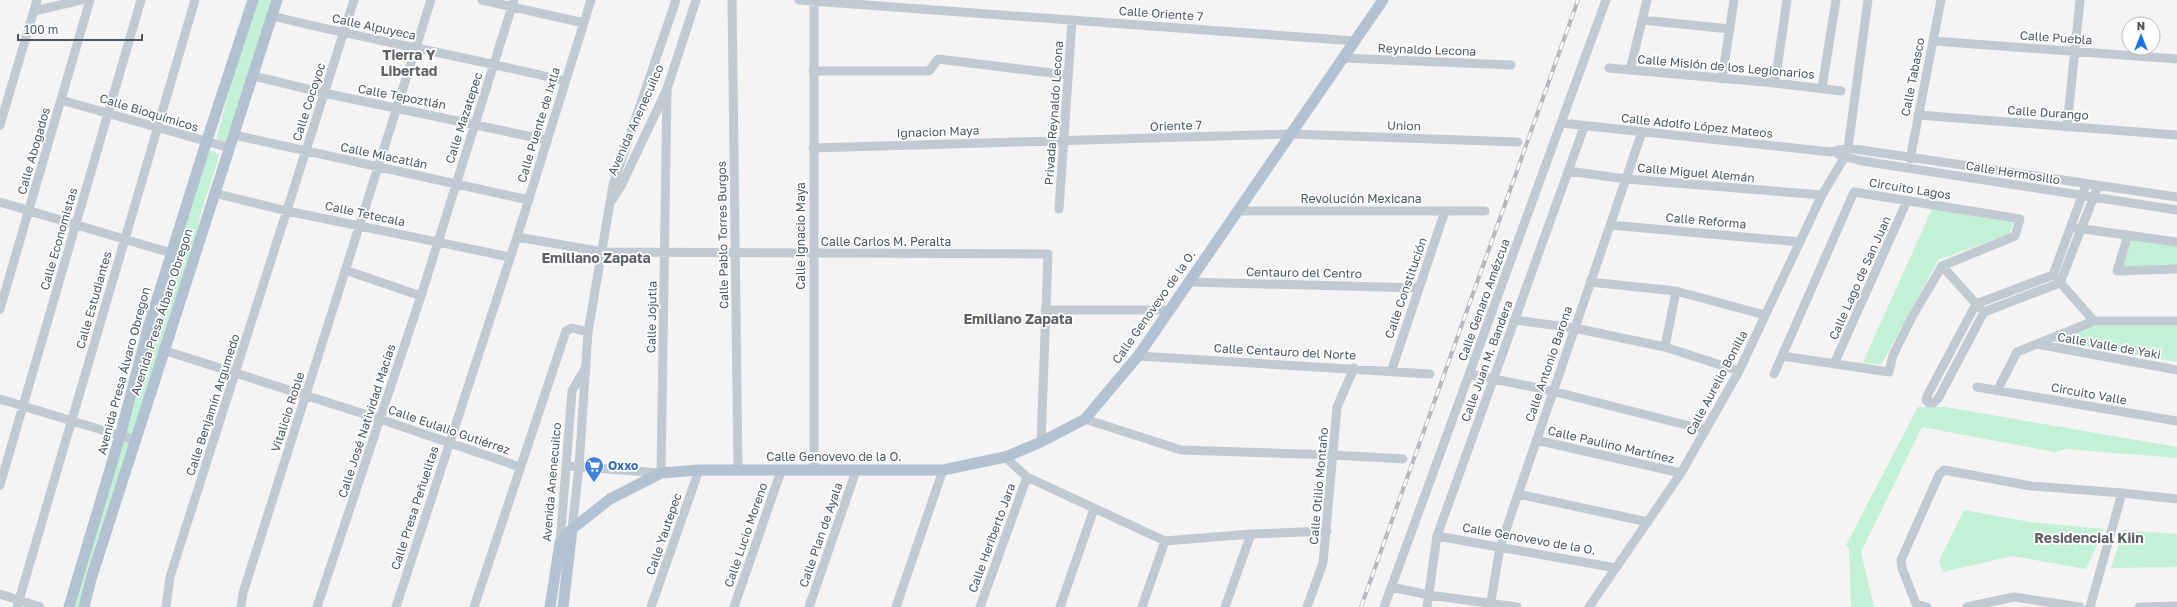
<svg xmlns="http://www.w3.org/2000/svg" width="2177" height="607" font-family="'Golos Text',sans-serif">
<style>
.green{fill:#c3f1d5}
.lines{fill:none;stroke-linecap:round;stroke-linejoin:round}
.minor{stroke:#c1cad2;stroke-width:9}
.major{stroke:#b3c2d1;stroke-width:11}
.rail-casing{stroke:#b5b8bd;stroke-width:4}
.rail{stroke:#fff;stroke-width:2.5;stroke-dasharray:8;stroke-linecap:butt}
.labels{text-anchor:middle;stroke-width:3.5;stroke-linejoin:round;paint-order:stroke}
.street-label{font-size:12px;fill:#4a5661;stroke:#fff}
.shop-label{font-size:12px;font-weight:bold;fill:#366cbe;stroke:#fff;text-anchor:start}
.quarter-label{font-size:14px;font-weight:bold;fill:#5f6368;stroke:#fff}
</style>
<rect width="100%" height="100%" fill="#f5f3f3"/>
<path class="green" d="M254 0H273L227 142 218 140 217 136Z
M210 151H214L219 155 218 160 200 216 198 230 83 587 81 607H74L207 154Z
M1932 209 2013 223 2009 234 1938 260 1881 365 1863 362Z
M2132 240 2177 246V266L2122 267Z
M2093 326H2177V362L2054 341Z
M1918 407H1945L2177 447V458L2067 449 2055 452 1922 427 1861 552 1874 607H1851L1849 548 1846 545Z
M1964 510 2030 522 2104 529 2086 569 2012 556 1943 572 1939 561Z
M2123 530 2177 534V567L2111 568Z"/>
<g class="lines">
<path class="minor" d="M482 0 584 23
M732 0 738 470
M799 0 1355 41
M34 11 81 0
M272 16C369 40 468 57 565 81
M1642 20 1730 29
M1933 41 2177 59
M1342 58 1511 65
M1609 68 1775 83 1841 91
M1630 70 1647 0
M813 71H929L938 59 1068 75
M253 76 324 93 547 140
M1722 79 1734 0
M1775 83 1787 0
M1822 88 1836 0
M61 100 230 148
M1918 115 2177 135
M1561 123 1831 152 1848 148 2177 197
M0 125 37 0
M2067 127 2080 0
M234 135 529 200
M813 148 1290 134 1518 142
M1839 155 1862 161 2177 210
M1910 159 1941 0
M1568 171 1626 179 1822 195
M2086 185 2053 275 1976 304 1928 394 1926 400 1929 403H1933L1938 399 1984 312 2060 283 2098 186
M214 193 287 211 510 257
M612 200 621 186 667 89 696 0
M0 202 171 253
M1059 209 1072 20
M1238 211H1485
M1610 225 1800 242
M2076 228 2177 242
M2128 235 2117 271 2177 269
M517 237 603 252 1048 254 1041 442
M1942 266 1980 308
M345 270 421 296
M2057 279 2094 321
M1189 282 1419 288
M1590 282 1676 291 1765 315
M0 309 90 0
M1045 310H1170
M1515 320 1574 328 1665 347 1739 371
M2037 344 2177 370
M1665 347 1676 291
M163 350 380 419 520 467
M1138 356 1430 374
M1834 364 1907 201
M1391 372 1445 211
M1470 374 1552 391 1706 430
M1774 374 1782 356 1854 192 2020 219 2015 236 1942 266 1913 315 1893 355 1889 372 1782 356
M1977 387 2177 421
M1997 391 2017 352 2094 321H2177
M0 399 135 440
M1085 419 1181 450 1334 455 1403 459
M1536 440 1681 473
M1005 457 1027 477 1165 541 1251 534 1327 531
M567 466 661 473 667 89
M814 471V1
M0 485 141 0
M1518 494 1648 522
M572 529 579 467 588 332 613 185 676 0
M1437 536 1616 568
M560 543 572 391 586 367
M1391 587 1429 595 1517 607
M0 594 40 607
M1916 604 1902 568 1901 560 1939 475 1944 470 2031 486 2122 493 2177 499
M1916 604 1927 607
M17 607 195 0
M166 607 170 577 354 0
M241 607 243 593 431 0
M317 607 421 296 514 0
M396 607 517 237 591 0
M474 607 566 331 572 328 588 332
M651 607 699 470
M734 607 781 471
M809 607 856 471
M896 607 943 470
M980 607 1027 477
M1060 607 1094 509
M1142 607 1165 541
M1225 607 1251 534
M1307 607 1323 563 1337 407 1354 368
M1384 607 1606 0
M1427 607 1437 536 1584 127
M1490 607 1500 547 1642 132
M1589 607 1681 473 1739 371 1822 195 1844 158 1848 148 1868 0
M1967 607 2014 597 2080 607
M2090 607 2122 493
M2139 607 2177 606"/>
<path class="major" d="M69 607 120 436 149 325 206 143 253 0
M84 607 91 579 277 0
M550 607 560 543 572 529 610 499 661 473 699 470H943L1005 457 1041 442 1085 419 1138 356 1383 0
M563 607 572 529"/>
<defs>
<path id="rail" d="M1361 607 1578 0"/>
</defs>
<use href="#rail" class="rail-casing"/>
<use href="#rail" class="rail"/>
</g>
<defs>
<symbol id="supermarket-pin" viewBox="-11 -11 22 30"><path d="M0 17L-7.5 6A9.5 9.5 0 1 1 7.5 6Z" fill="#3f7fe0" stroke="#fff"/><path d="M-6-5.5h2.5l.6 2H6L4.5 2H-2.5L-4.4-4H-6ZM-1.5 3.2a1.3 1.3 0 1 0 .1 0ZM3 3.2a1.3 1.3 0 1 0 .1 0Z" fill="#fff"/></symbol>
</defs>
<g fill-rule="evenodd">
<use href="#supermarket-pin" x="583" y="455" width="22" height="30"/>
</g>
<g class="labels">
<g class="street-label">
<text transform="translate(1161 14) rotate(4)" y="4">Calle Oriente 7</text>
<text transform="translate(374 27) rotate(12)" y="4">Calle Alpuyeca</text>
<text transform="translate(2056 38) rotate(4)" y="4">Calle Puebla</text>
<text transform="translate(1427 50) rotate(2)" y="4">Reynaldo Lecona</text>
<text transform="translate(1726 67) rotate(5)" y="4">Calle Misión de los Legionarios</text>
<text transform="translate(1913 77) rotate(-79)" y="4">Calle Tabasco</text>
<text transform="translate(402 97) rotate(11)" y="4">Calle Tepoztlán</text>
<text transform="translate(309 102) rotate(-72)" y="4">Calle Cocoyoc</text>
<text transform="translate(149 113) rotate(17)" y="4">Calle Bioquímicos</text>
<text transform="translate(1054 113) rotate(-86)" y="4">Privada Reynaldo Lecona</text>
<text transform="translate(2048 113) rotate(4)" y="4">Calle Durango</text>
<text transform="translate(464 118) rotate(-72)" y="4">Calle Mazatepec</text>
<text transform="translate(636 120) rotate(-66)" y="4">Avenida Anenecuilco</text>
<text transform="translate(539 125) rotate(-73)" y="4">Calle Puente de Ixtla</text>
<text transform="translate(1176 126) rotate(-2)" y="4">Oriente 7</text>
<text transform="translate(1404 126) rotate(2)" y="4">Union</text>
<text transform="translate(1697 126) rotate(6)" y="4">Calle Adolfo López Mateos</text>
<text transform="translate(938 132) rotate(-2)" y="4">Ignacion Maya</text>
<text transform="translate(34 151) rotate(-74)" y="4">Calle Abogados</text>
<text transform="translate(384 156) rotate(12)" y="4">Calle Miacatlán</text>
<text transform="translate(1696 173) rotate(5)" y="4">Calle Miguel Alemán</text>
<text transform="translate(2013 173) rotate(9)" y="4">Calle Hermosillo</text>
<text transform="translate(1910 189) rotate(9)" y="4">Circuito Lagos</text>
<text x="1361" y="203">Revolución Mexicana</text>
<text transform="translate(365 214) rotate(12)" y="4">Calle Tetecala</text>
<text transform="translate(1706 221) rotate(5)" y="4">Calle Reforma</text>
<text transform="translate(723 235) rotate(-91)" y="4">Calle Pablo Torres Burgos</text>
<text transform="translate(801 236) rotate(-90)" y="4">Calle Ignacio Maya</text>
<text transform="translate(59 239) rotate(-74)" y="4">Calle Economistas</text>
<text x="886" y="246">Calle Carlos M. Peralta</text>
<text transform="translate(1304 273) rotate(1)" y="4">Centauro del Centro</text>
<text transform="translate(1860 278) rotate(-66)" y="4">Calle Lago de San Juan</text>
<text transform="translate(1406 288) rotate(-71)" y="4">Calle Constitución</text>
<text transform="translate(94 300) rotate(-74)" y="4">Calle Estudiantes</text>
<text transform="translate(1484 300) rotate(-70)" y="4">Calle Genaro Amézcua</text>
<text transform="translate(1154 307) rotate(-55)" y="4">Calle Genovevo de la O.</text>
<text transform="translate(162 312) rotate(-72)" y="4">Avenida Presa Álbaro Obregon</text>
<text transform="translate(652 317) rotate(-89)" y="4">Calle Jojutla</text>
<text transform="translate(2109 346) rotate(10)" y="4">Calle Valle de Yaki</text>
<text transform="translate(1285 352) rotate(3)" y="4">Calle Centauro del Norte</text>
<text transform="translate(1487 361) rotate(-70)" y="4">Calle Juan M. Bandera</text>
<text transform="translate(1549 364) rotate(-71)" y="4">Calle Antonio Barona</text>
<text transform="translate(124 371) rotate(-75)" y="4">Avenida Presa Álvaro Obregon</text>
<text transform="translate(1717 383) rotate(-62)" y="4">Calle Aurelio Bonilla</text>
<text transform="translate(2089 394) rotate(10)" y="4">Circuito Valle</text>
<text transform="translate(213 405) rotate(-72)" y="4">Calle Benjamín Argumedo</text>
<text transform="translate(288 412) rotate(-72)" y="4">Vitalicio Roble</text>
<text transform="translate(367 421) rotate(-72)" y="4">Calle José Natividad Macías</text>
<text transform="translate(449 430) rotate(19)" y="4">Calle Eulalio Gutiérrez</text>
<text transform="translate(1611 445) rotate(13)" y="4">Calle Paulino Martínez</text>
<text x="834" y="461">Calle Genovevo de la O.</text>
<text transform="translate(552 482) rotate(-85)" y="4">Avenida Anenecuilco</text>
<text transform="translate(1319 486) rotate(-85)" y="4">Calle Otilio Montaño</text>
<text transform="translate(415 508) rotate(-72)" y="4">Calle Presa Peñuelitas</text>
<text transform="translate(664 534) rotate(-71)" y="4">Calle Yautepec</text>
<text transform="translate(746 535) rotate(-71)" y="4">Calle Lucio Moreno</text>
<text transform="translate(821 535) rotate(-71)" y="4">Calle Plan de Ayala</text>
<text transform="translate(992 538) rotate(-70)" y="4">Calle Heriberto Jara</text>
<text transform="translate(1529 539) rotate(10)" y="4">Calle Genovevo de la O.</text>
</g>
<g class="shop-label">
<text x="608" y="470">Oxxo</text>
</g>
<g class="quarter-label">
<text x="409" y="60">Tierra Y<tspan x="409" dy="16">Libertad</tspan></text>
<text x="596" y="263">Emiliano Zapata</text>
<text x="1018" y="324">Emiliano Zapata</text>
<text x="2089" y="543">Residencial Kiin</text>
</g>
</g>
<g transform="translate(2141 36)"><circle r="19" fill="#ffffff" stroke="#b7bbc0"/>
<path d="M0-3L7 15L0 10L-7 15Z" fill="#1a73e8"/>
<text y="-6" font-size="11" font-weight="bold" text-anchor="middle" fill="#4a5661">N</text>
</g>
<path d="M18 34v6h124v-6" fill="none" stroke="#4a5661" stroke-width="2"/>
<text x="24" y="34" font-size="12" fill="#4a5661" stroke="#ffffff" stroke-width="3" paint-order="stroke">100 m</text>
</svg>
